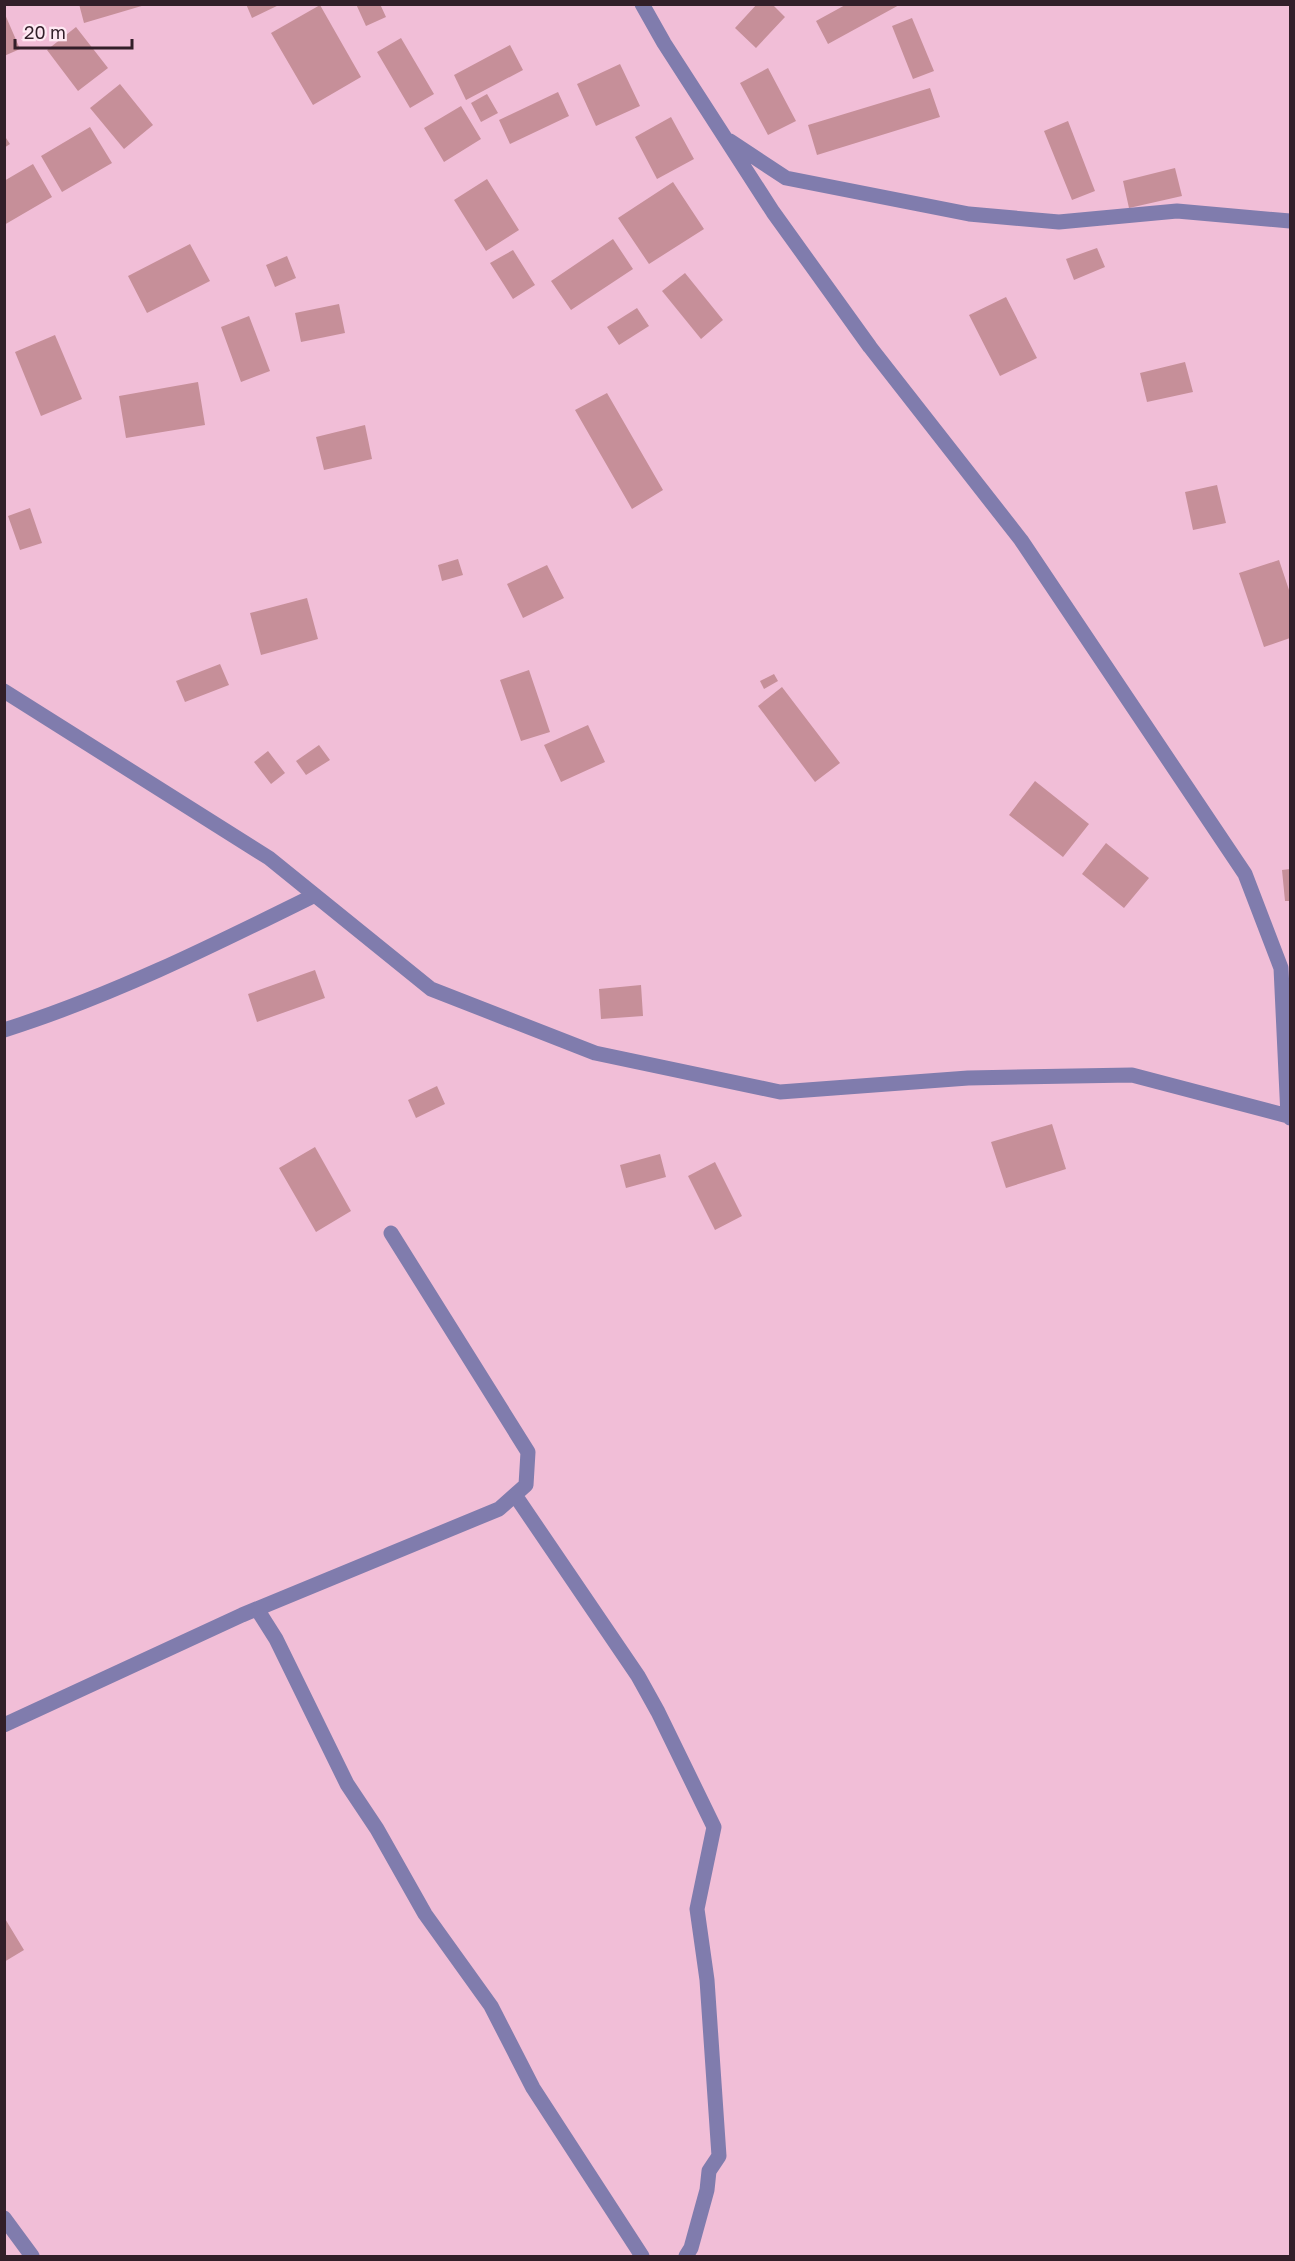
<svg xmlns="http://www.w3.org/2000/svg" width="1295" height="2261" font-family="'Golos Text',sans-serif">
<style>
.building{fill:#c68f99}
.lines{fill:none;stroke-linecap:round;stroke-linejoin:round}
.minor{stroke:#807cad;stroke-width:15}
</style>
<rect width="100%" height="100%" fill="#f1bed7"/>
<path class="building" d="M79 4H145V5L84 23Z
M246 4H281L252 18Z
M356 4H380L386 17 366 26Z
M757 4H772L785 17 756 48 735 28Z
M847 4H901L828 44 816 21Z
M320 5 361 77 313 105 271 33Z
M4 12 20 49 4 56Z
M912 18 934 71 913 79 892 26Z
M76 27 108 68 78 91 47 50Z
M401 38 434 94 410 108 377 52Z
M510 45 523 70 466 100 454 75Z
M620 64 640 106 596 126 577 84Z
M768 68 796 121 768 135 740 83Z
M120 84 153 125 124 149 90 108Z
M930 88 940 117 817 155 808 125Z
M558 92 569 116 510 144 499 120Z
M487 94 498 113 481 122 471 103Z
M461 106 481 139 444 162 424 128Z
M671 117 694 159 657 179 635 137Z
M1068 121 1095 191 1072 200 1044 131Z
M90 127 112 163 62 192 41 156Z
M4 135 10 144 4 148Z
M33 164 52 197 4 225V181Z
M1175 168 1182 196 1129 208 1123 181Z
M487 179 519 230 486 251 454 200Z
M673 182 704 229 649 264 618 218Z
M613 239 633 269 571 310 551 281Z
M190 244 210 281 147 313 128 276Z
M1097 248 1105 267 1074 280 1066 259Z
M513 250 535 285 513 299 490 263Z
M287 256 296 278 275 287 266 265Z
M685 273 723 320 701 339 662 291Z
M1006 297 1037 358 1000 376 969 315Z
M339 304 345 333 301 342 295 313Z
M637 308 649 326 619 345 607 327Z
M249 316 270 371 241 382 221 327Z
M55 335 82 399 41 416 15 352Z
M1185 362 1193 392 1147 402 1140 373Z
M198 382 205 425 126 438 119 396Z
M607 393 663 490 632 509 575 410Z
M365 425 372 459 324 470 316 437Z
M1217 485 1226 523 1193 530 1185 492Z
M30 508 42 543 20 550 8 516Z
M458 559 463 575 442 581 438 565Z
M1279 560 1290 593V638L1264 647 1239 573Z
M547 565 564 598 523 618 507 584Z
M307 598 318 639 261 655 250 613Z
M220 664 229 685 185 702 176 681Z
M529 670 550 732 521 741 500 680Z
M774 674 778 681 764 689 760 681Z
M782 687 840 763 815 782 758 706Z
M588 725 605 762 561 782 544 745Z
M319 745 330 760 306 775 296 761Z
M268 751 285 773 271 784 254 762Z
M1035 781 1089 824 1063 857 1009 815Z
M1106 843 1149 878 1124 908 1082 874Z
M1290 869V901H1285L1282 870Z
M315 970 325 998 257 1022 248 994Z
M641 985 643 1016 601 1019 599 989Z
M437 1086 445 1104 416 1118 408 1100Z
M1052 1124 1066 1169 1006 1188 991 1142Z
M315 1147 351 1211 316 1232 279 1168Z
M660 1154 666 1177 626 1188 620 1165Z
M715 1162 742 1216 715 1230 688 1176Z
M4 1917 24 1950 4 1962Z"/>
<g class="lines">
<path class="minor" d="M642 4 664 43 773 212 870 347 1021 540 1245 874 1281 968 1288 1116 1290 1118
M730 141 786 178 969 214 1059 222 1177 211 1290 221
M4 691 269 858 431 989 595 1053 780 1092 968 1078 1132 1075 1288 1116
M4 1030C112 996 214 945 315 895
M515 1495 638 1676 658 1712 714 1827 697 1909 707 1980 719 2156 709 2171 707 2190 691 2248 686 2256
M257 1609 276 1639 347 1784 377 1829 425 1914 491 2006 533 2088 642 2256
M4 1725 242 1615 499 1509 526 1485 528 1452 391 1233
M4 2218 32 2256"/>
</g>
<rect width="1295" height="2261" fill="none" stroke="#321f29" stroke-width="12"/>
<path d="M15 39v9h117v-9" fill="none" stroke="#321f29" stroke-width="3"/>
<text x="24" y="39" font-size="18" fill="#321f29" stroke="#ffe9f3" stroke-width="4.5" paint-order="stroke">20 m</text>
</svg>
